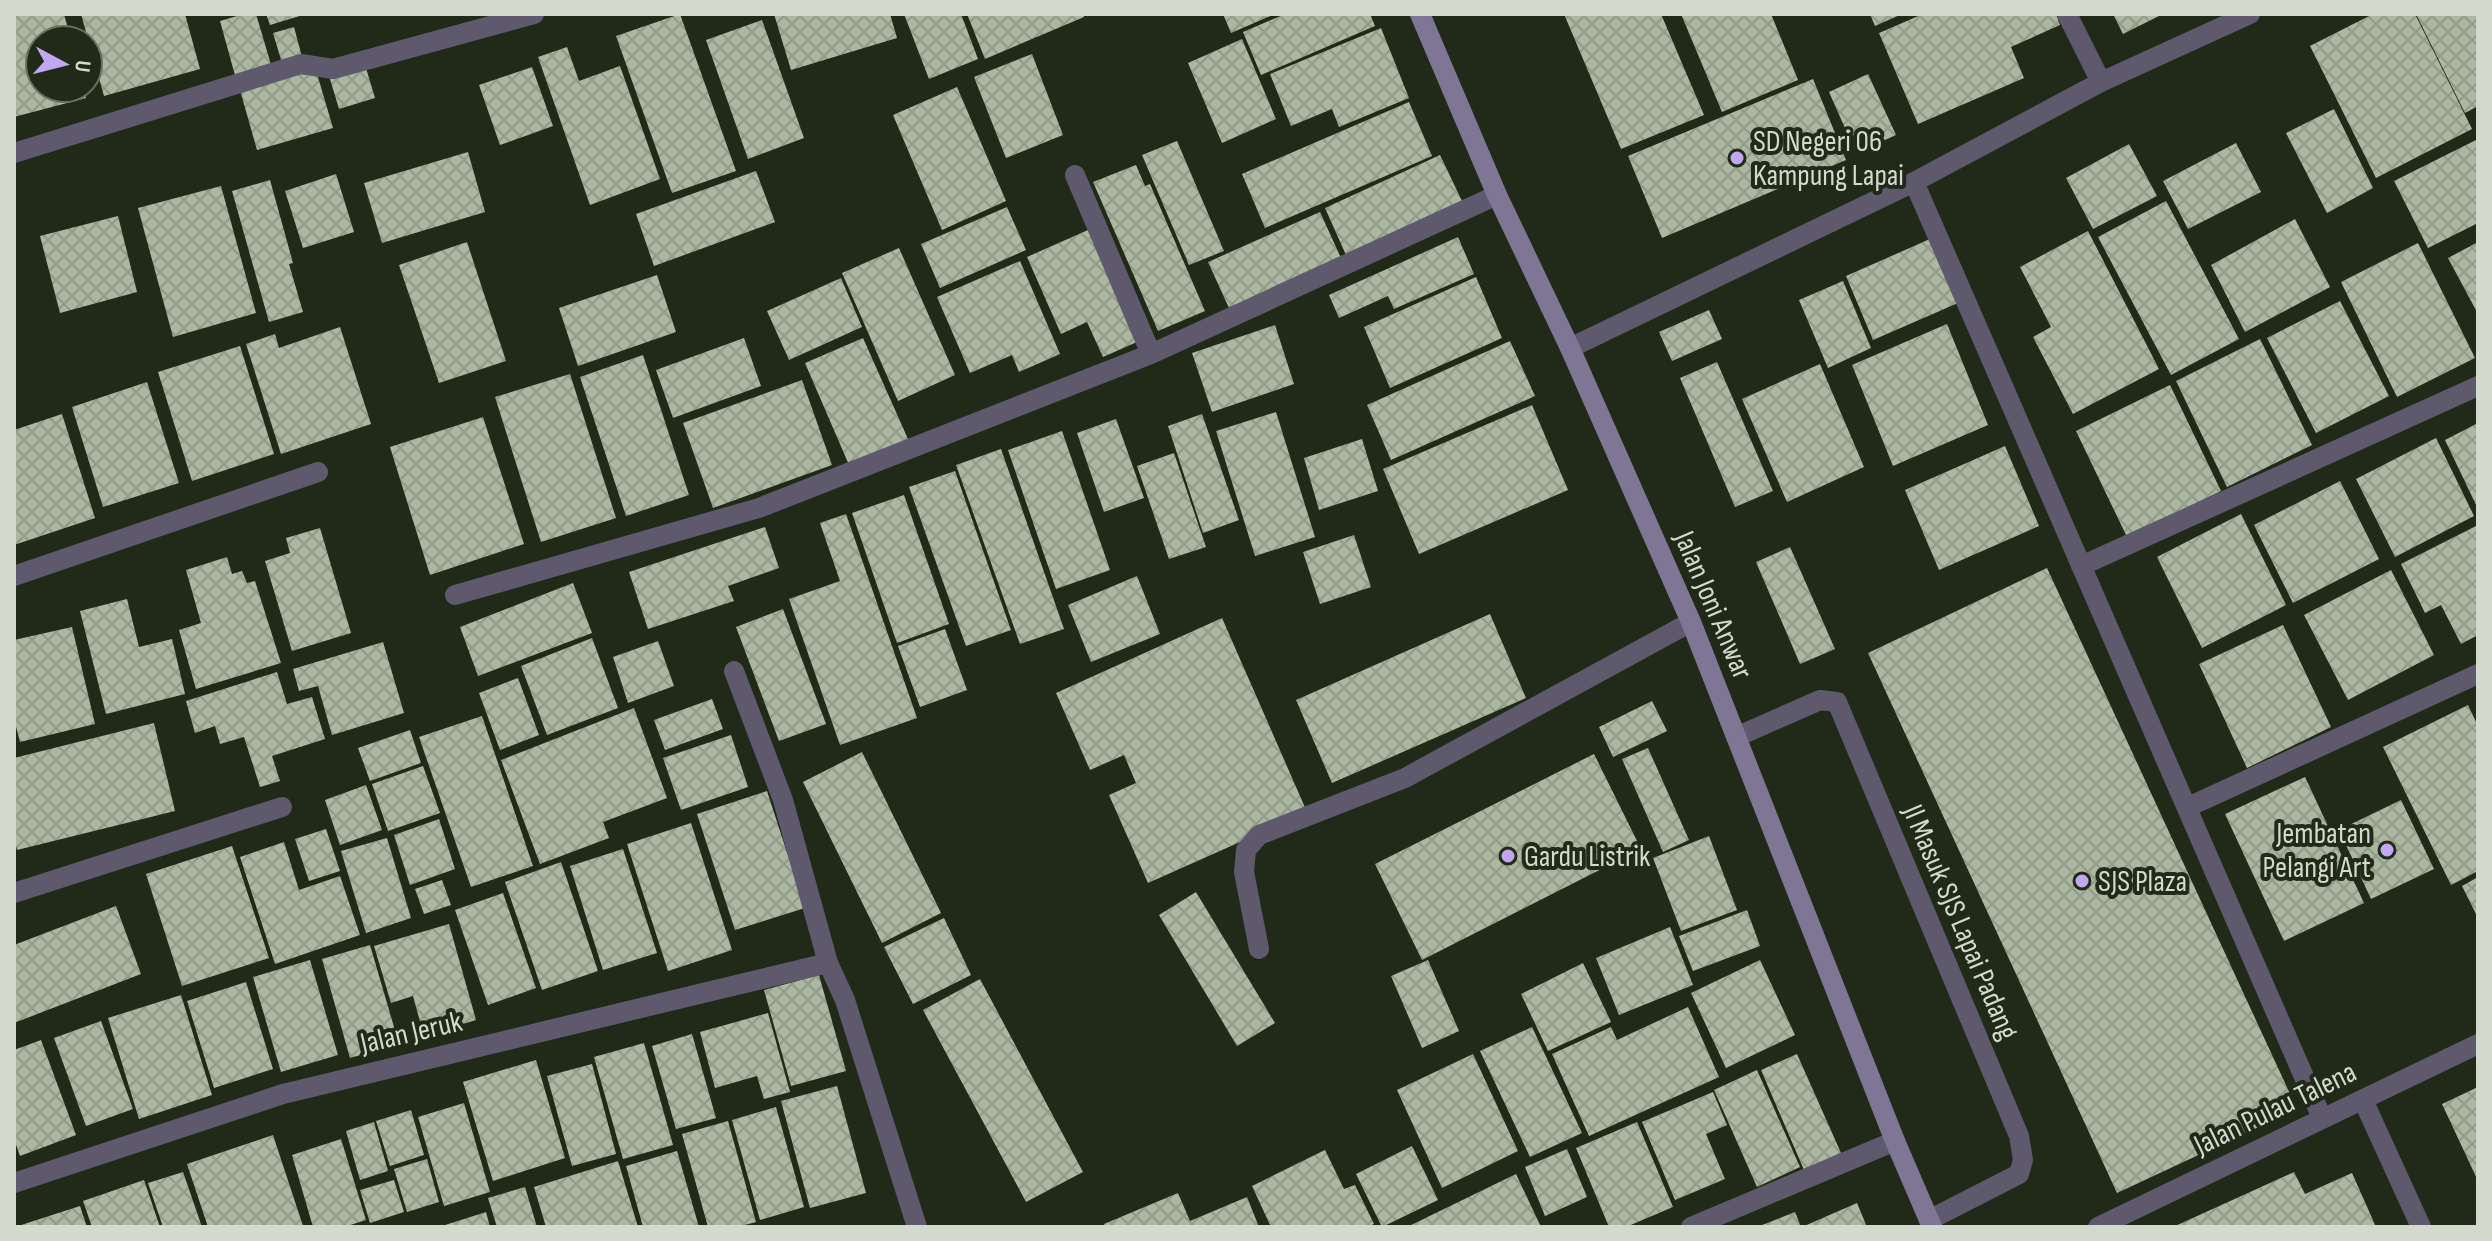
<svg xmlns="http://www.w3.org/2000/svg" width="2492" height="1241" font-family="'Sofia Sans Condensed',sans-serif">
<style>
.building{fill:url(#building-cross-hatch)}
.lines{fill:none;stroke-linecap:round;stroke-linejoin:round}
.lane{stroke:#5f596d;stroke-width:20}
.street{stroke:#5f596d;stroke-width:20}
.secondary{stroke:#7f7595;stroke-width:20}
.poi-dot{fill:#c2a8f3;stroke:#212a18;stroke-width:3}
.labels{text-anchor:middle;stroke-width:8;stroke-linejoin:round;paint-order:stroke}
.poi-label{font-size:30px;fill:#d3d9cd;stroke:#212a18;text-anchor:start}
.street-label{font-size:30px;fill:#d3d9cd;stroke:#212a18}
</style>
<defs>
<pattern id="building-cross-hatch" width="8" height="8" patternUnits="userSpaceOnUse" patternTransform="scale(2)"><rect width="8" height="8" fill="#acb7a1"/><path d="M0 0l8 8M0 8l8-8" fill="none" stroke="#919a88"/></pattern>
</defs>
<rect width="100%" height="100%" fill="#212a18"/>
<path class="building" d="M14 14H64L71 40H40V88H83L86 98 14 117Z
M81 14H185L200 69 104 96Z
M244 14H256L272 68 236 79 220 21Z
M266 14H303V15L270 25Z
M680 14 736 171 672 193 616 36Z
M774 14H890L897 38 791 70Z
M904 14H961L978 59 929 79Z
M967 14H1083L1084 17 985 59Z
M1223 14H1275L1231 33Z
M1285 14H1370L1375 26 1261 75 1243 32Z
M1564 14H1661L1704 115 1621 149Z
M1681 14H1771L1798 80 1722 112Z
M1870 14H1902L1875 26Z
M1923 14H2056L2060 25 2011 47 2024 78 1918 124 1879 33Z
M2113 14H2163L2123 34Z
M2373 14H2415L2472 129 2376 178 2310 46Z
M2416 14H2478V106L2465 113Z
M762 20 804 138 748 159 706 40Z
M294 27 302 57 282 63 273 33Z
M1381 28 1409 98 1339 127 1332 109 1291 126 1270 74Z
M1242 39 1276 119 1222 143 1188 63Z
M567 47 579 81 620 66 660 179 590 205 538 57Z
M1032 54 1063 135 1006 158 974 77Z
M315 67 333 128 257 150 240 90Z
M532 67 553 126 500 145 479 85Z
M366 68 375 98 339 109 330 79Z
M1868 74 1896 135 1856 153 1829 92Z
M1813 79 1846 160 1662 238 1628 156Z
M957 87 1006 201 942 230 893 115Z
M1409 102 1432 156 1265 228 1242 174Z
M2334 109 2373 188 2327 213 2286 133Z
M2478 139V223L2428 248 2394 181Z
M1177 141 1224 251 1189 265 1142 155Z
M2236 143 2261 192 2188 229 2163 181Z
M2129 144 2157 196 2093 229 2066 178Z
M468 152 485 212 382 243 364 183Z
M1440 155 1462 201 1346 255 1325 208Z
M1136 165 1145 186 1150 184 1205 311 1158 331 1093 182Z
M756 171 775 222 654 266 636 214Z
M336 174 354 232 303 248 285 191Z
M270 180 293 263 289 264 303 312 269 322 232 191Z
M221 186 256 313 173 337 138 208Z
M2166 201 2239 339 2171 375 2098 237Z
M1007 207 1026 250 940 288 921 244Z
M1320 212 1341 258 1229 308 1208 262Z
M118 216 137 292 60 313 40 236Z
M2295 219 2330 287 2245 332 2211 265Z
M1088 230 1137 342 1103 357 1087 322 1061 334 1027 257Z
M2088 231 2159 369 2073 414 2033 337 2051 327 2020 267Z
M1458 237 1474 274 1394 309 1388 296 1339 318 1329 295Z
M1930 239 1958 303 1873 340 1846 276Z
M467 242 506 361 439 383 399 265Z
M2478 242V314L2448 258Z
M2418 243 2475 358 2397 397 2341 282Z
M899 248 955 375 898 401 842 273Z
M1020 261 1060 354 1019 372 1012 355 970 373 937 297Z
M657 275 676 332 578 366 559 308Z
M1476 277 1502 338 1390 388 1364 327Z
M841 278 862 327 789 360 767 311Z
M1843 281 1871 348 1828 368 1799 300Z
M2340 301 2389 396 2316 433 2267 338Z
M1709 310 1722 339 1672 361 1659 332Z
M1947 324 1988 425 1893 466 1852 365Z
M1275 325 1294 384 1212 412 1192 353Z
M340 327 371 424 281 454 246 344 275 334 279 348Z
M744 338 761 386 673 418 656 370Z
M863 338 908 439 849 465 805 363Z
M2260 339 2312 445 2227 487 2176 381Z
M1510 341 1535 396 1391 460 1367 405Z
M240 346 274 454 192 481 158 372Z
M643 355 689 495 626 516 580 377Z
M1717 362 1773 491 1735 507 1680 378Z
M1820 364 1864 467 1787 502 1742 399Z
M570 374 616 518 541 542 495 397Z
M802 380 832 465 713 508 683 423Z
M147 382 179 483 103 507 72 407Z
M2170 385 2221 491 2127 537 2076 431Z
M1532 405 1568 490 1419 554 1383 469Z
M1276 412 1315 537 1255 556 1216 431Z
M62 414 95 518 14 545V430Z
M1202 414 1239 520 1203 533 1168 426Z
M483 417 524 544 430 575 390 447Z
M1116 419 1144 498 1104 512 1077 433Z
M2478 423V509L2445 440Z
M1062 431 1110 570 1056 589 1008 450Z
M2436 438 2474 516 2395 557 2356 479Z
M1362 439 1378 491 1319 510 1304 458Z
M2005 446 2039 526 1939 570 1905 490Z
M1001 449 1064 629 1020 644 956 465Z
M1174 453 1206 547 1169 559 1137 466Z
M955 471 1011 630 966 646 909 487Z
M2340 481 2379 559 2293 603 2254 525Z
M904 495 949 624 897 643 852 513Z
M846 514 917 718 840 745 789 599 840 581 820 523Z
M2241 514 2286 605 2202 648 2157 557Z
M2476 526 2478 635 2461 644 2441 605 2425 613 2401 564Z
M765 527 779 568 728 586 734 601 648 629 629 572Z
M320 528 351 633 292 651 265 561 290 553 286 538Z
M1354 535 1371 587 1320 604 1303 552Z
M1790 547 1835 649 1800 664 1756 562Z
M227 557 232 574 242 571 247 583 255 581 281 663 196 689 179 630 201 623 186 570Z
M2047 568 2297 1109 2117 1193 1868 653Z
M2391 570 2434 655 2348 700 2304 615Z
M1137 576 1160 634 1091 662 1068 605Z
M573 583 592 633 478 676 460 627Z
M127 599 139 647 172 639 185 694 106 714 80 611Z
M783 609 826 724 779 741 736 627Z
M1490 614 1526 698 1332 783 1296 700Z
M1222 618 1307 812 1148 883 1109 795 1136 783 1124 755 1090 770 1056 693Z
M2283 625 2331 727 2247 768 2199 664Z
M72 627 95 724 20 742 14 719V640Z
M945 629 967 690 920 707 898 646Z
M592 638 618 708 547 735 521 666Z
M658 641 674 686 628 703 613 657Z
M383 642 404 713 332 735 318 686 299 691 293 669Z
M277 672 287 704 312 697 325 739 272 756 280 781 260 787 244 737 220 744 215 726 195 733 186 701Z
M518 678 539 735 500 750 479 693Z
M712 699 723 729 665 750 654 720Z
M1652 701 1667 731 1613 757 1599 727Z
M2468 705 2478 726V871L2451 885 2383 747Z
M634 708 667 798 603 822 609 838 540 864 501 760Z
M482 716 533 866 471 887 419 737Z
M154 723 175 811 17 850 14 839V758Z
M410 730 421 763 370 781 358 748Z
M731 735 748 787 681 810 663 758Z
M1648 748 1689 840 1663 852 1622 759Z
M862 752 941 913 882 943 803 782Z
M1594 754 1641 849 1422 960 1375 864Z
M423 766 440 813 388 831 372 784Z
M2305 777 2364 903 2284 941 2225 814Z
M366 785 382 830 340 845 325 800Z
M767 791 805 908 735 930 697 814Z
M2401 800 2434 869 2371 899 2339 830Z
M439 819 455 869 410 885 394 835Z
M691 823 732 950 668 971 627 844Z
M326 829 340 871 309 881 295 839Z
M1709 836 1737 910 1681 931 1653 858Z
M387 838 411 918 366 933 341 851Z
M284 842 299 890 340 876 360 935 275 964 240 857Z
M232 846 269 958 182 986 146 874Z
M623 849 657 953 603 970 570 866Z
M561 862 598 971 542 990 505 882Z
M2478 877V918L2462 886Z
M442 880 451 905 424 914 415 889Z
M1196 892 1275 1023 1237 1046 1159 915Z
M503 893 536 988 488 1005 455 910Z
M116 906 141 974 14 1023V945Z
M1747 910 1760 946 1693 971 1679 936Z
M944 918 971 975 913 1004 884 947Z
M449 924 476 1020 424 1036 413 996 391 1003 374 946Z
M1670 927 1693 985 1619 1015 1596 958Z
M370 945 399 1044 350 1058 322 959Z
M310 960 338 1055 281 1072 253 977Z
M1428 960 1459 1031 1422 1048 1391 976Z
M1760 960 1795 1035 1726 1068 1691 993Z
M1583 963 1611 1022 1548 1051 1521 994Z
M819 975 846 1071 791 1086 764 990Z
M980 979 1083 1172 1026 1202 923 1010Z
M246 982 273 1069 214 1088 187 1001Z
M181 995 212 1095 139 1119 108 1018Z
M1688 1007 1719 1077 1589 1136 1552 1054 1611 1027 1617 1040Z
M768 1013 790 1092 764 1099 757 1076 715 1088 700 1032Z
M101 1021 133 1109 86 1126 54 1038Z
M1532 1027 1582 1133 1530 1157 1480 1051Z
M692 1034 716 1118 676 1129 652 1046Z
M41 1040 76 1135 20 1156 14 1139V1050Z
M644 1043 673 1145 623 1159 594 1057Z
M1473 1054 1518 1151 1442 1188 1397 1090Z
M1797 1054 1841 1153 1804 1170 1761 1070Z
M536 1060 565 1158 493 1181 463 1082Z
M592 1064 616 1154 572 1166 547 1076Z
M1757 1070 1800 1167 1757 1187 1714 1090Z
M837 1086 866 1193 810 1208 781 1101Z
M2478 1087V1181L2442 1104Z
M1713 1092 1727 1125 1706 1134 1725 1179 1675 1200 1642 1122Z
M464 1103 490 1192 444 1206 418 1117Z
M776 1107 804 1207 760 1220 732 1120Z
M411 1110 424 1155 390 1166 376 1121Z
M728 1121 756 1222 737 1227H708L682 1134Z
M374 1122 388 1171 360 1180 346 1131Z
M1637 1122 1673 1207 1626 1227H1609L1576 1148Z
M273 1135 303 1226 208 1227 187 1164Z
M341 1139 366 1220 344 1227H313L292 1155Z
M1412 1146 1438 1200 1382 1227 1356 1174Z
M1567 1149 1587 1197 1545 1216 1525 1167Z
M1325 1150 1344 1189 1355 1185 1374 1224 1367 1227H1271L1252 1186Z
M677 1151 699 1227H643L626 1166Z
M427 1159 439 1202 407 1212 394 1169Z
M618 1161 638 1227H546L534 1187Z
M183 1172 202 1227H163L148 1183Z
M2294 1172 2305 1194 2352 1173 2376 1227H2173Z
M1516 1174 1541 1227H1407Z
M144 1180 160 1227H92L83 1201Z
M394 1180 404 1212 370 1223 360 1190Z
M525 1187 537 1227H497L488 1198Z
M1178 1193 1190 1221 1247 1197 1259 1227H1106L1104 1224Z
M1857 1203 1867 1227H1802Z
M80 1206 87 1227H18V1226Z
M486 1212 490 1227H442V1226Z
M1795 1212 1801 1227H1757Z"/>
<g class="lines">
<path class="lane" d="M1259 949 1244 872 1246 850 1259 835 1405 778 1691 622"/>
<path class="street" d="M2067 14 2101 82
M14 153 301 64 333 69 534 14
M1075 175 1151 354
M1914 182 2322 1118
M1570 348 1914 182 2101 82 2250 14
M2081 566 2478 386
M14 576 318 472
M455 595 759 508 1151 354 1497 195
M734 671 783 800 828 963 845 1000 917 1227
M1736 737 1820 700 1837 702 2019 1136 2023 1160 2019 1174 1929 1220
M2188 807 2478 674
M14 893 282 807
M2363 1100 2421 1227
M14 1183 283 1094 828 963
M1691 1227 1895 1141
M2098 1227 2478 1044"/>
<path class="secondary" d="M1420 14 1497 195 1570 348 1691 622 1895 1141 1932 1227"/>
</g>
<g class="poi-dot">
<circle cx="1737" cy="158" r="8"/>
<circle cx="2387" cy="850" r="8"/>
<circle cx="1508" cy="856" r="8"/>
<circle cx="2082" cy="881" r="8"/>
</g>
<g class="labels">
<g class="poi-label">
<text x="1753" y="151">SD Negeri 06<tspan x="1753" dy="34">Kampung Lapai</tspan></text>
<text x="2371" y="843" text-anchor="end">Jembatan<tspan x="2371" dy="34">Pelangi Art</tspan></text>
<text x="1524" y="866">Gardu Listrik</text>
<text x="2098" y="891">SJS Plaza</text>
</g>
<g class="street-label">
<text transform="translate(1714 605) rotate(67)" y="10">Jalan Joni Anwar</text>
<text transform="translate(1961 922) rotate(67)" y="10">Jl Masuk SJS Lapai Padang</text>
<text transform="translate(411 1032) rotate(-13)" y="10">Jalan Jeruk</text>
<text transform="translate(2275 1108) rotate(-26)" y="10">Jalan Pulau Talena</text>
</g>
</g>
<rect width="2492" height="1241" fill="none" stroke="#d3d9cd" stroke-width="32"/>
<g transform="translate(64 64) rotate(97)"><circle r="38" fill="#212a18" stroke="#687060" stroke-width="2"/>
<path d="M0-6L14 30L0 20L-14 30Z" fill="#c2a8f3"/>
<text y="-12" font-size="22" font-weight="bold" text-anchor="middle" fill="#d3d9cd">U</text>
</g>
</svg>
